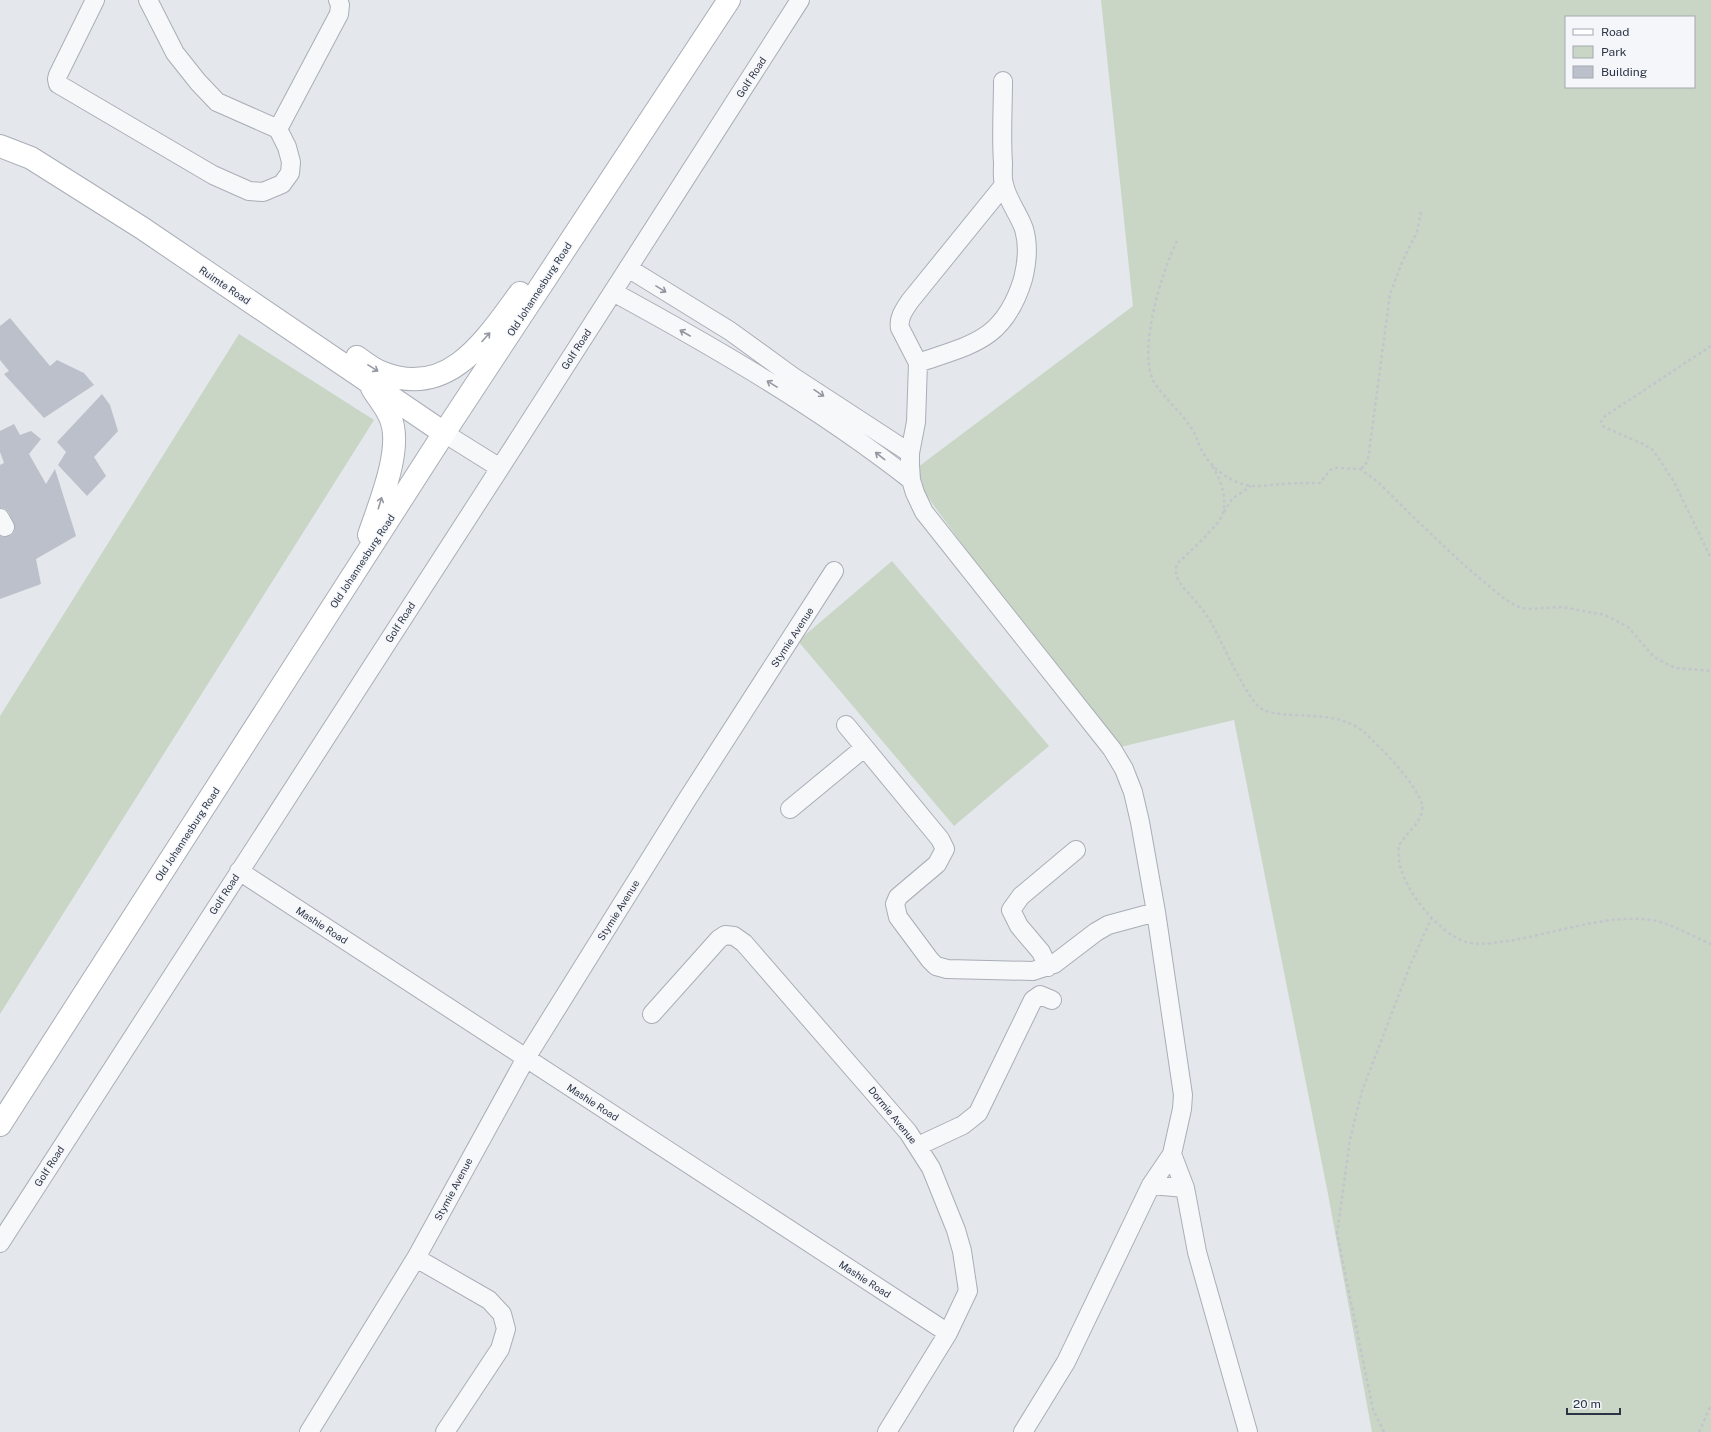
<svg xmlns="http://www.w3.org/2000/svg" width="1711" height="1432" font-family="'Public Sans',sans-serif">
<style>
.green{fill:#c9d6c5;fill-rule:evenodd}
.building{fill:#bbc0ca}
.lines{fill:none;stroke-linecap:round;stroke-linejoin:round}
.street-casing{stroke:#a9aeb7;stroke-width:20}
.secondary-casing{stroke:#a9aeb7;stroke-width:24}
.path{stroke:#c2c5cb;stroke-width:2.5;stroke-dasharray:3 3;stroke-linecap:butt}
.street{stroke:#f7f8fa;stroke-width:18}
.secondary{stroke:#fff;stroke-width:22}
.oneway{stroke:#9196a0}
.oneway2{stroke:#959aa2}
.labels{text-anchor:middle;stroke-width:3;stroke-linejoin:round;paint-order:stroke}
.street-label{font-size:10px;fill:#2b3445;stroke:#f4f6f9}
</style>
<rect width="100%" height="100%" fill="#e4e7ec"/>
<path class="green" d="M1101 0H1711V1432H1372L1328 1194 1234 720 1112 749 910 473 1133 306ZM1566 17H1694V87H1566Z
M239 334 374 420 0 1014V716Z
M892 561 1049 746 954 826 798 641Z"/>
<path class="building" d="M10 318 50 366 57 360 84 373 94 385 44 418 4 374 9 371 0 360V326Z
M102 394 110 405 118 431 94 457 106 476 87 496 58 465 66 452 57 442Z
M14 424 20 435 31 431 41 439 29 454 46 484 55 469 76 536 36 559 41 584 0 599V536L5 537 10 536 14 532 15 527 9 513 5 509 0 508V465L4 463 0 452V431Z"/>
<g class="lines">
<defs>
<path id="street" d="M95 0 58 75 57 79 58 84 213 175 249 191 263 192 282 184 290 173 291 162 287 147 278 129 339 14 340 5 338 0
M148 0 175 53 198 82 217 102 278 129
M1004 185 910 301C904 310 898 318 900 328L918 363 916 422 910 453V465L911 480 915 493 924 512 1112 749 1124 769 1133 792 1140 822 1156 912 1183 1095 1182 1109 1172 1154 1151 1185 1066 1362 1023 1432
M628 268 730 331 792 376 910 453
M613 292C716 348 819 408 911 480
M918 363C972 344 1004 341 1023 279 1027 263 1029 246 1024 229 1019 214 1007 200 1004 184 1002 178 1003 170 1003 163 1001 136 1003 108 1003 81
M444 433 500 468
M0 518 5 527
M846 725 940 839 945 849 937 864 898 897 895 904 898 917 930 960 936 966 947 969 1033 971 1054 964 1096 932 1108 925 1156 912
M790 809 864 748
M239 871 948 1333
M1048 967 1041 952 1019 926 1011 910 1021 896 1076 850
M652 1014 719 939 725 935 734 936 744 943 908 1132 931 1168 956 1230 962 1251 968 1291 948 1333 887 1432
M918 1146 963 1125 978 1113 1033 1000 1040 995 1052 1000
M1172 1154 1185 1188 1197 1252 1248 1432
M1151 1185 1185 1188
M0 1243 500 468 800 0
M416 1258 489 1300 502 1314 506 1329 500 1349 445 1432
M309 1432 416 1258 526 1058 688 798 834 571"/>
<path id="secondary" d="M0 146 31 158 142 228 444 433
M357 357C365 363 374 370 383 373 449 399 486 339 520 293
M369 535C379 505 404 447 390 417 386 407 378 398 372 388
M0 1125 444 433 729 0"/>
</defs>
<use href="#street" class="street-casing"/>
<use href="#secondary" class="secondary-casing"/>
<path class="path" d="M1177 241C1162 271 1137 351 1154 382 1164 398 1182 413 1192 429 1196 436 1198 442 1201 449 1209 465 1224 478 1242 484 1254 488 1268 485 1281 484 1294 483 1307 483 1320 483L1330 470 1336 468 1360 469 1378 482 1411 515 1464 565 1502 597 1516 606 1527 609 1562 607 1605 615 1628 627 1654 657 1665 663 1676 668 1711 671
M1711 346 1605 416 1601 422 1604 427 1643 444 1653 450 1674 482 1711 558
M1212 466C1221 480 1227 497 1223 513 1220 525 1187 554 1177 564 1175 570 1176 577 1180 583 1182 587 1187 591 1190 595 1198 604 1206 613 1212 624 1221 640 1248 702 1262 709 1268 713 1275 713 1281 714 1310 717 1342 713 1365 733 1381 748 1417 784 1422 805 1425 821 1405 833 1399 846 1398 849 1399 854 1399 858 1400 886 1439 934 1466 942 1481 946 1499 942 1514 940 1554 933 1599 917 1640 919 1666 919 1688 935 1711 944
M1361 468 1364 467 1368 460 1390 294 1403 260 1417 232 1421 211
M1224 512 1232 499 1251 486
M1384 1432 1373 1409 1337 1234 1350 1139 1362 1091 1411 963 1432 917
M1699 1432 1711 1405"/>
<use href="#street" class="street"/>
<use href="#secondary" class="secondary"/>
</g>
<defs><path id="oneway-shaft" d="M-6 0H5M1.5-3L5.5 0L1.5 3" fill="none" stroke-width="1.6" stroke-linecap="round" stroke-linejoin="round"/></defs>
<g class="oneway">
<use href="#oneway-shaft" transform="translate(661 289) rotate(32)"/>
<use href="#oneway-shaft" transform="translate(685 333) rotate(-150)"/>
<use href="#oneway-shaft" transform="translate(772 384) rotate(-149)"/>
<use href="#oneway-shaft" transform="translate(819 393) rotate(34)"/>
<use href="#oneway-shaft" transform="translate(880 456) rotate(-142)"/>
</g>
<g class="oneway2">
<use href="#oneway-shaft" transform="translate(486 337) rotate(-48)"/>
<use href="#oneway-shaft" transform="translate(373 368) rotate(32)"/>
<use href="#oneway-shaft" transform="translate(380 503) rotate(-73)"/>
</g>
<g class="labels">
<g class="street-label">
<text transform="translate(751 77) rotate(-57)" y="4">Golf Road</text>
<text transform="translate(225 285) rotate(34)" y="4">Ruimte Road</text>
<text transform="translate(539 289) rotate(-57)" y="4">Old Johannesburg Road</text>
<text transform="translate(576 349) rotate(-57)" y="4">Golf Road</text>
<text transform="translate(362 561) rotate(-57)" y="4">Old Johannesburg Road</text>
<text transform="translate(400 622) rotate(-57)" y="4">Golf Road</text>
<text transform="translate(792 637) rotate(-57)" y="4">Stymie Avenue</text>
<text transform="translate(187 834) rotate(-57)" y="4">Old Johannesburg Road</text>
<text transform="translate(224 894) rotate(-57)" y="4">Golf Road</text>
<text transform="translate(618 910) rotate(-58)" y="4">Stymie Avenue</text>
<text transform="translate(322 925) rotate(33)" y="4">Mashie Road</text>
<text transform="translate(593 1102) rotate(33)" y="4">Mashie Road</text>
<text transform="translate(893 1115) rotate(51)" y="4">Dormie Avenue</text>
<text transform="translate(49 1166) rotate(-57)" y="4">Golf Road</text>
<text transform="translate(453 1189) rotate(-62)" y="4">Stymie Avenue</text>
<text transform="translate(865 1279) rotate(33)" y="4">Mashie Road</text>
</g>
</g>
<rect x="1565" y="16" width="130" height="72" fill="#f4f6f9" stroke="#a4a8b1"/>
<rect x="1573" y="29" width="20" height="6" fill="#ffffff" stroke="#a4a8b1"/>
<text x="1601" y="36" font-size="12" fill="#2b3445">Road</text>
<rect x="1573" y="46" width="20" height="12" fill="#c9d6c5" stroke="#a4a8b1"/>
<text x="1601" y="56" font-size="12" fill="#2b3445">Park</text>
<rect x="1573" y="66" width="20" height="12" fill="#bbc0ca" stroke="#a4a8b1"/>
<text x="1601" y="76" font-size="12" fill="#2b3445">Building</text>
<path d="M1567 1408v6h53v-6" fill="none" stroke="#2b3445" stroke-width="2"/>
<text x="1573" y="1408" font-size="12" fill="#2b3445" stroke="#f4f6f9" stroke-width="3" paint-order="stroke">20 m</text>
</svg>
